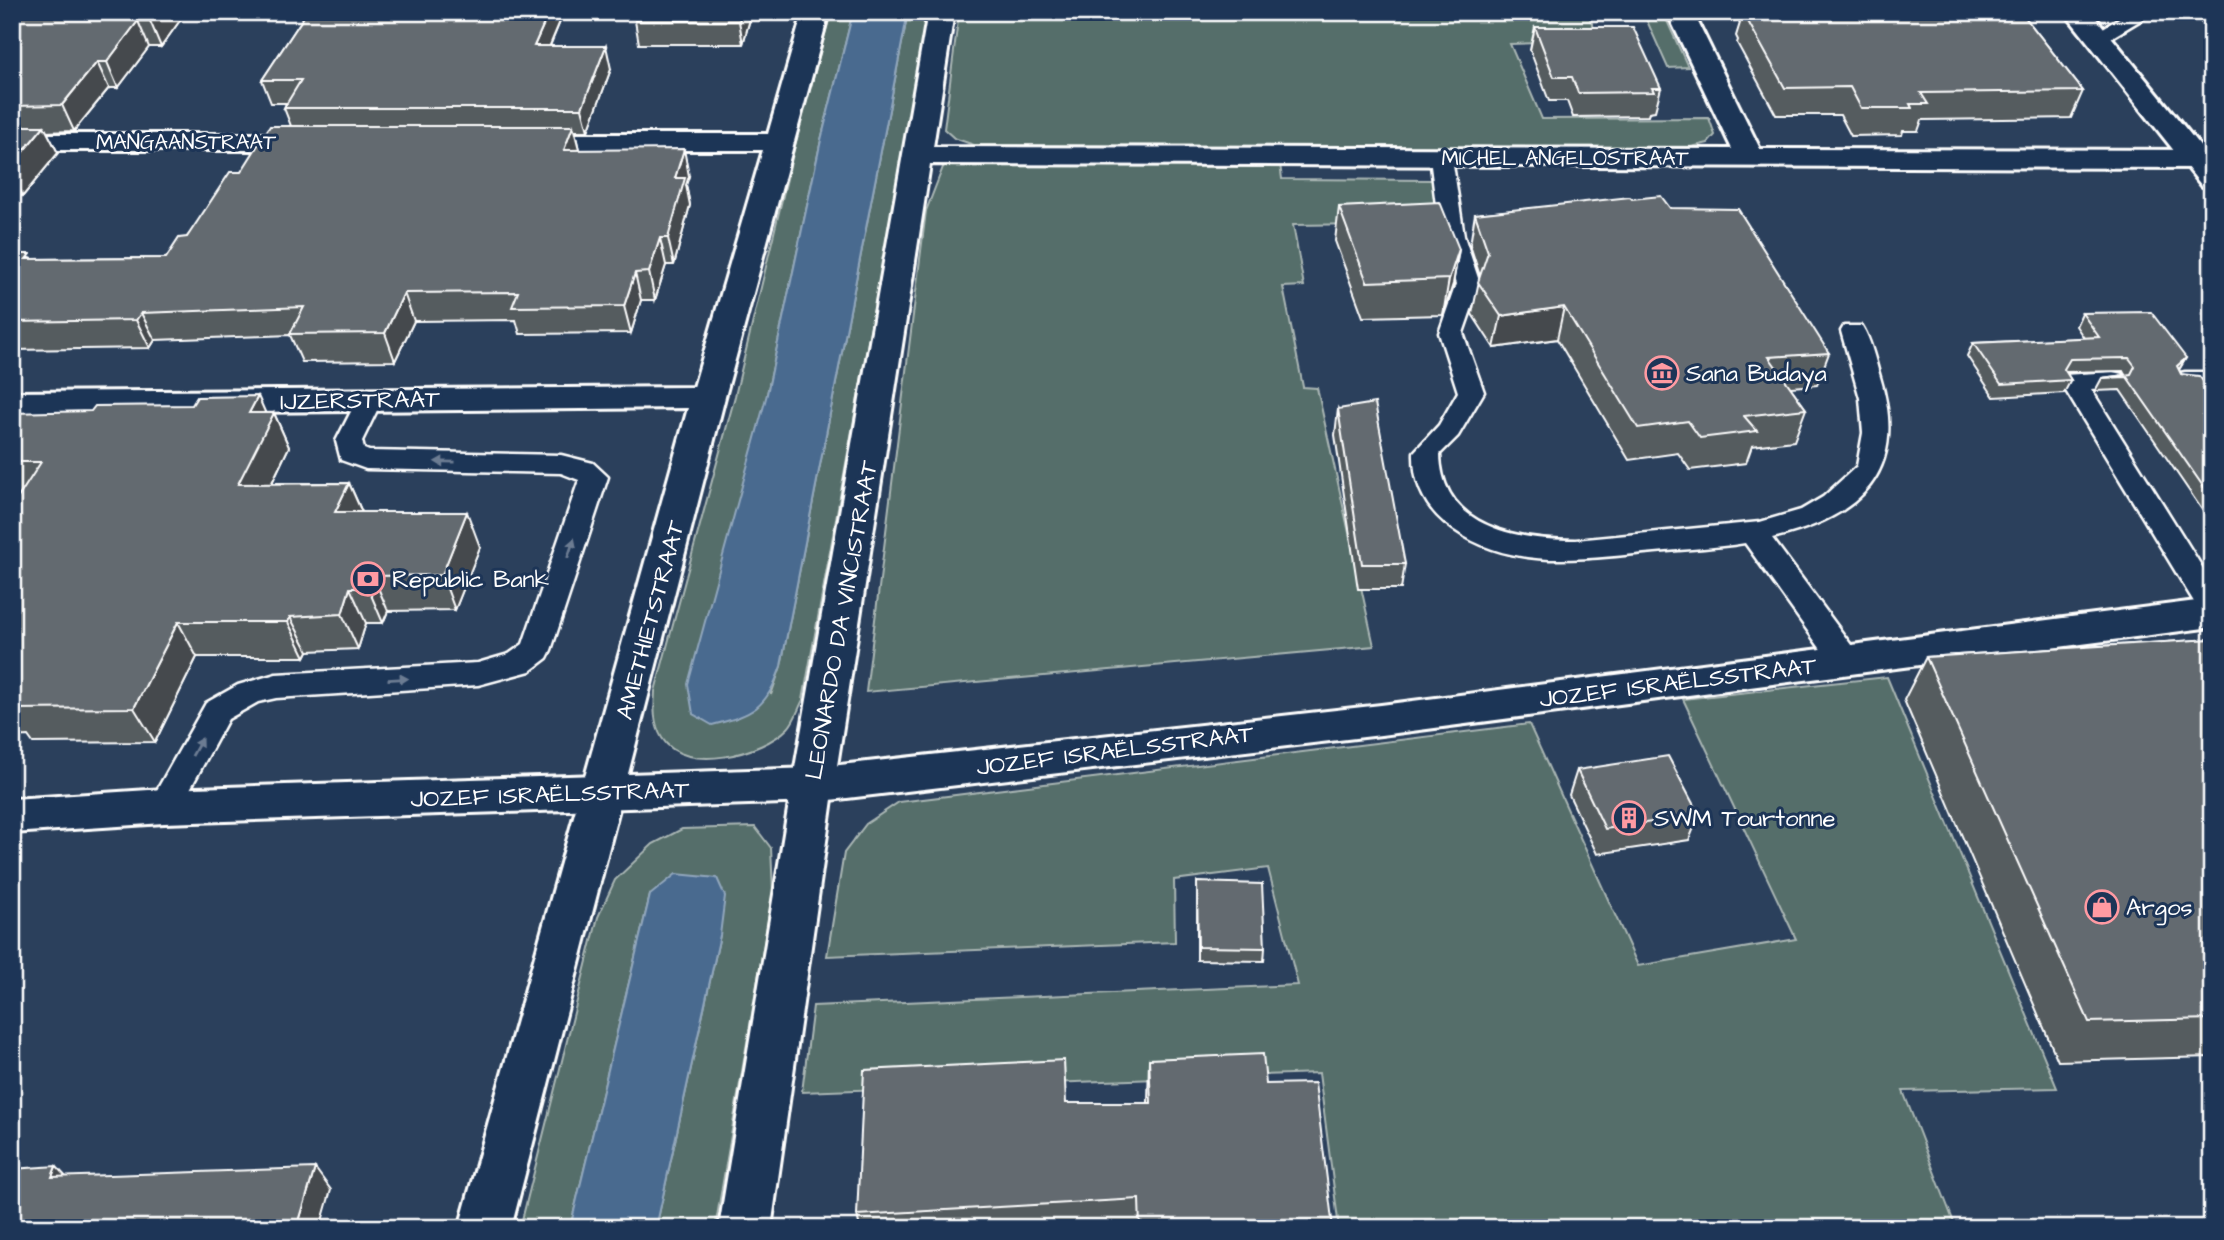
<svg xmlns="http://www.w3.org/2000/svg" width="2224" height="1240" font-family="'Architects Daughter',sans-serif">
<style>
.green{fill:#546e6a;stroke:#aab6b4;stroke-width:2}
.water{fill:#486a8f;stroke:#91a6bc;stroke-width:2}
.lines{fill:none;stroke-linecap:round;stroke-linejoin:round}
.lane-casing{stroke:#fff;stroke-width:5}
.street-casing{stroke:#fff;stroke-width:6}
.secondary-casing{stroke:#fff;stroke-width:6}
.lane{fill:#1d3557;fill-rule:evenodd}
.street{fill:#1d3557;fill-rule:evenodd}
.secondary{fill:#1d3557;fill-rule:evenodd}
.wall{fill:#555b5f;stroke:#fff;stroke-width:2}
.shaded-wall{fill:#454a4e;stroke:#fff;stroke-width:2}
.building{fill:#636a6f;stroke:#fff;stroke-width:2}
.oneway{fill:#6c7c92}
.labels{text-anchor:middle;stroke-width:6;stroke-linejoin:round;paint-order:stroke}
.far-street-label{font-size:21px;fill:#fff;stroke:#1d3557}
.poi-label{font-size:24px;fill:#fff;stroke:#1d3557;text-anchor:start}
.street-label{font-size:24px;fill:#fff;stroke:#1d3557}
</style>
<rect width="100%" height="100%" fill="#2b405c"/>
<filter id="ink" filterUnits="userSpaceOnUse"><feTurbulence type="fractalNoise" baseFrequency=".0143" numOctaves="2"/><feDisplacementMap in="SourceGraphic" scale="14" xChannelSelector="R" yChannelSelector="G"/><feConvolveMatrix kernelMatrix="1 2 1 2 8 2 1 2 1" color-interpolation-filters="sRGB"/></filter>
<g filter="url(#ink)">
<path class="green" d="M831 12H853L821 140 767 394 771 695 781 666 908 12H928L803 700C798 709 795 721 788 728 763 754 685 775 662 738 653 723 654 708 655 691L735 396 796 141Z
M959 12H1587L1600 41 1510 44 1542 119 1709 118 1715 135 1708 143 1687 148 974 145 954 138 944 129Z
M1643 12H1663L1688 67 1668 68Z
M945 162 1280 164 1282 179 1433 180 1439 223 1293 225 1304 286 1283 287 1303 387 1317 388 1374 646 866 692 926 211Z
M1887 677 2057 1088 1903 1091 1956 1228H1339L1319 1073 802 1092 813 1006 1298 985 1268 868 1174 880 1175 942 827 956 844 853 866 824 899 802 1529 724 1638 966 1796 939 1683 699Z
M755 827 771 848 773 892 715 1228H656L720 935 650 895 570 1228H520L598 917 615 880 653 844 682 829Z"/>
<path class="water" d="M853 12H908L781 666C766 709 754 714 712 725L693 714 688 684 767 394 821 140Z
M676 874 717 878 725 896 720 935 656 1228H570L650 895Z"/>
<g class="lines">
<defs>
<path id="lane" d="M2129 12H2154L2104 42H2090L2087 38Z
M2193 12H2212V26L2205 24Z
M1441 151 1452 158 1464 236 1480 284 1463 333 1484 392 1458 436 1440 454C1441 528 1517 540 1576 540L1760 522 1801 510 1823 497 1857 466 1863 433 1860 398 1841 331 1844 326H1862C1871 340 1875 360 1880 377 1909 472 1861 517 1772 538L1857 653 1861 661 1857 669 1846 672 1835 669 1745 543C1715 548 1685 549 1655 552 1586 558 1514 572 1453 529 1426 510 1413 485 1414 452L1439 425 1458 392 1439 333 1456 284 1440 236 1430 158Z
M2113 372 2122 374 2126 380 2122 386 2091 389 2212 583V618L2202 615 2060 381 2064 375Z
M2185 372H2212V388L2176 386 2172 380 2176 374Z
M369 392 378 394 382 400 362 441 364 449 369 451 561 455 593 463 608 477 551 650 547 658 530 671 478 685 276 698 258 702 228 719 176 815 164 819 152 815 148 806 206 703 238 685 276 674 478 663 509 654 523 644 579 480 561 473 366 469 341 460 336 441 360 394Z"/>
<path id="street" d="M803 12H829L725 397 511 1228H459L688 408 12 414V392L694 387 763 150H525L515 148 511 142 515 136 525 134H768Z
M928 12H954L933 147 1732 149 1667 12H1693L1760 149 2212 150V168L930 164 834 785 771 1228H719L792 785Z
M12 134H311L321 136 325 142 321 148 311 150H12Z"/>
<path id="secondary" d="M2064 12H2091L2212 161V189L2202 186Z
M2212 599V627L1381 735 813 802 164 823 12 833V799L164 789 813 768 1381 705Z"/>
</defs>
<use href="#lane" class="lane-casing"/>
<use href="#street" class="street-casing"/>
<use href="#secondary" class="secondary-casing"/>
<use href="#lane" class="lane"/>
<use href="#street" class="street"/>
<use href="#secondary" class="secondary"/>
</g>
<path class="wall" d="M12 12H186L161 47H149L118 88H109L74 131 47 132 58 153 23 196H15L12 199Z
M307 12H564L550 46 611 69 588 131H575L579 150 689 176 686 185 690 205 674 265H666L655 300H641L631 333 520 334 516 320 414 321 395 361 302 362 290 335 155 340 150 348 12 350V254L33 259 166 258 187 237 241 172 291 126 284 108 286 103H271L262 80Z
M752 12 743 44H639L635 21Z
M1734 12H2021L2083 91 2071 118 1922 120 1918 131H1903L1902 135 1851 136 1840 115H1776L1737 43 1738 40 1736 36 1740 23Z
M1535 27 1661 88 1655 111 1649 112 1648 116 1573 117 1567 101H1549L1530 50Z
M1632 199 1670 208 1829 353 1817 385 1790 387 1806 409 1794 441 1752 446 1746 463 1690 470 1678 453 1629 460 1557 339 1494 348 1472 314 1480 276 1470 245 1475 214Z
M1339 207 1459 249 1453 284 1443 315 1363 317 1335 241Z
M2082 313 2186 358 2179 370 2181 374 2212 393V517H2207L2120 390 2095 391 2102 378 2125 375 2123 371 2066 372 2071 380 2064 393 1994 397 1967 356 1973 343 2084 338 2076 326Z
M1338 409 1405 564 1401 589H1358L1335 435Z
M12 413H274L289 447 272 483H349L362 512 480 547 455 610 388 611 383 623H366L358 649 308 651 305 657H197L155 742 33 743 28 736 12 737V507L18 498H12Z
M2212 639V1057L2058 1061 1904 700 1926 657Z
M1577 770 1699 815 1689 840 1597 854 1569 795Z
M1197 882 1265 948 1264 961 1197 960Z
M1149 1059 1266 1084 1333 1228H860L857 1215 1066 1103H1148Z"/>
<path class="shaded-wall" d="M157 12H186L161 47 150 21Z
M549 12H564L540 69 534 46Z
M742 12H752L743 44 739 21Z
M138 21 149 47 118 88 107 62Z
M606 46 611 69 588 131 582 108Z
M97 62 109 88 74 131 62 105Z
M44 126 58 153 23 196 12 175V165Z
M573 126 580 153 564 150Z
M684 149 689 176 686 185 690 205 674 265 668 238 675 178Z
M660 238 666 265 655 300 649 272Z
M1459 249 1453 284 1443 315 1449 279Z
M635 273 641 300 631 333 624 306Z
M404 293 414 321 395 361 385 333Z
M1564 307 1557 339 1494 348 1501 316Z
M141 313 155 340 150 348 136 320Z
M2186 358 2178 371 2177 366Z
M258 396 269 421 274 413 289 447 255 518 238 484 249 413Z
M349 483 364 517 335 512Z
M467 512 480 547 455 610 442 575Z
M373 576 388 611 383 623 368 588Z
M350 588 366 623 358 649 342 614Z
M290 617 308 651 305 657 288 622Z
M178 622 197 657 155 742 134 708Z
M56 1166 77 1189 52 1177Z
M315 1168 331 1190 320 1228H297Z"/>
<path class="building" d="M12 12H157L150 21H138L107 62H97L62 105 12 106Z
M307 12H549L534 46H606L582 108H284L301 80H262Z
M638 12H742L739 21H635Z
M1745 12H2021L2083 91 1921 93 1928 104H1910L1912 108H1861L1850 87 1785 88 1745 16H1748Z
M1535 27H1633L1661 88H1652L1654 92 1578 93 1572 77H1554Z
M12 126H44L12 165Z
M270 126H573L564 150 684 149 675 178H685L668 238H660L649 272 635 273 624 306 512 307 518 292 404 293 385 333 290 334 304 307 141 313 136 320 12 322V254H30L26 259 166 258 179 238 187 237 230 172H241Z
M1661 196 1670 208 1738 209 1829 353 1769 357 1806 409 1744 416 1757 431 1700 438 1688 421 1638 428 1564 307 1501 316 1478 282 1488 252 1475 214 1630 197 1632 199Z
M1440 202 1459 249 1449 279 1367 282 1339 207Z
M2151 312 2186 358 2177 366 2181 374 2199 376 2212 393V499L2127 377 2102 378 2131 374 2135 366 2129 358 2070 359 2064 369 2071 380 2001 384 1973 343 2099 337 2082 313Z
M258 396 249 413H274L238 484 349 483 335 512H467L442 575 373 576 368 588H350L342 614 290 617 288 622H178L134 708 12 709V507L41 462H12V413L91 411 95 406 192 405 197 397Z
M1375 403 1405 564H1362L1338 409Z
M2212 639V1019L2089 1022 1926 657Z
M1668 756 1699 815 1605 829 1577 770Z
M1197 882 1262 884 1265 948 1198 947Z
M1263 1054 1266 1084 1315 1083 1333 1228H1140L1139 1199 857 1215 864 1070 1064 1060 1066 1103H1151L1149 1059Z
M56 1166 52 1177 315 1168 297 1228H12V1169Z"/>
<defs><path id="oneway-solid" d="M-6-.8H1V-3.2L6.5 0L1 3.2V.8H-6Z" transform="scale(1.75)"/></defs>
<g class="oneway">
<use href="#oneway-solid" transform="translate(445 462) rotate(-179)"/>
<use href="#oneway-solid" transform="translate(571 548) rotate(-71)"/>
<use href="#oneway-solid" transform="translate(398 679) rotate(-3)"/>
<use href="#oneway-solid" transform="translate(197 747) rotate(-61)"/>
</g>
</g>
<defs>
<symbol id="museum-ring" viewBox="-11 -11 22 22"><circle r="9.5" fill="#1d3557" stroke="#ff9aa2" stroke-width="1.5"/><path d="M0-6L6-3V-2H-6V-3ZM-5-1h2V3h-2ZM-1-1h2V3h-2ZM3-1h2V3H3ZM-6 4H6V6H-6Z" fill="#ff9aa2"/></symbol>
<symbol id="bank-ring" viewBox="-11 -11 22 22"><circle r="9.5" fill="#1d3557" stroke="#ff9aa2" stroke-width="1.5"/><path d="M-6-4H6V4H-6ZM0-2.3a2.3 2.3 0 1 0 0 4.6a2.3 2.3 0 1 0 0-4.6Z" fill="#ff9aa2"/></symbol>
<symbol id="building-ring" viewBox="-11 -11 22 22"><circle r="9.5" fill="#1d3557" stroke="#ff9aa2" stroke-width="1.5"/><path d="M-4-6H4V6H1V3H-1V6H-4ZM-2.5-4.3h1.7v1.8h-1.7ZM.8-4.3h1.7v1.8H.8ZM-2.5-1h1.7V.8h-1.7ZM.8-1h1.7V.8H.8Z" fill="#ff9aa2"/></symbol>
<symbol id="shop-ring" viewBox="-11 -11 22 22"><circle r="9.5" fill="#1d3557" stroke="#ff9aa2" stroke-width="1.5"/><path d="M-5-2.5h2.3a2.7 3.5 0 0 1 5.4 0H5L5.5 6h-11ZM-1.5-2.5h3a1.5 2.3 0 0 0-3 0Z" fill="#ff9aa2"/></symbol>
</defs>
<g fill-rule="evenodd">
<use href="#museum-ring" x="1643" y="354" width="38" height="38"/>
<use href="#bank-ring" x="349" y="560" width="38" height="38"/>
<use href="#building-ring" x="1610" y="799" width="38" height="38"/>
<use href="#shop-ring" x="2083" y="888" width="38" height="38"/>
</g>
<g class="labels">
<g class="far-street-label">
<text x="186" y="149">MANGAANSTRAAT</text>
<text x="1565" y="165">MICHEL ANGELOSTRAAT</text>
</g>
<g class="poi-label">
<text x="1686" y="381">Sana Budaya</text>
<text x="392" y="587">Republic Bank</text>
<text x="1654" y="826">SWM Tourtonne</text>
<text x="2126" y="915">Argos</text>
</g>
<g class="street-label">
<text transform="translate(360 400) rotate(-1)" y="8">IJZERSTRAAT</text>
<text transform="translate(650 620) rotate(-75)" y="8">AMETHIETSTRAAT</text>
<text transform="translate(841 620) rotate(-80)" y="8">LEONARDO DA VINCISTRAAT</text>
<text transform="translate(1678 682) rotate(-7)" y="8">JOZEF ISRAËLSSTRAAT</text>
<text transform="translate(1115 750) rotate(-7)" y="8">JOZEF ISRAËLSSTRAAT</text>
<text transform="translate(550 794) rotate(-2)" y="8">JOZEF ISRAËLSSTRAAT</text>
</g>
</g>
<rect width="2224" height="1240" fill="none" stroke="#1d3557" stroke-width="42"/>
<rect x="21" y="21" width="2182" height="1198" fill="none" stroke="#fff" stroke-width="2.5" filter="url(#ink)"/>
</svg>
